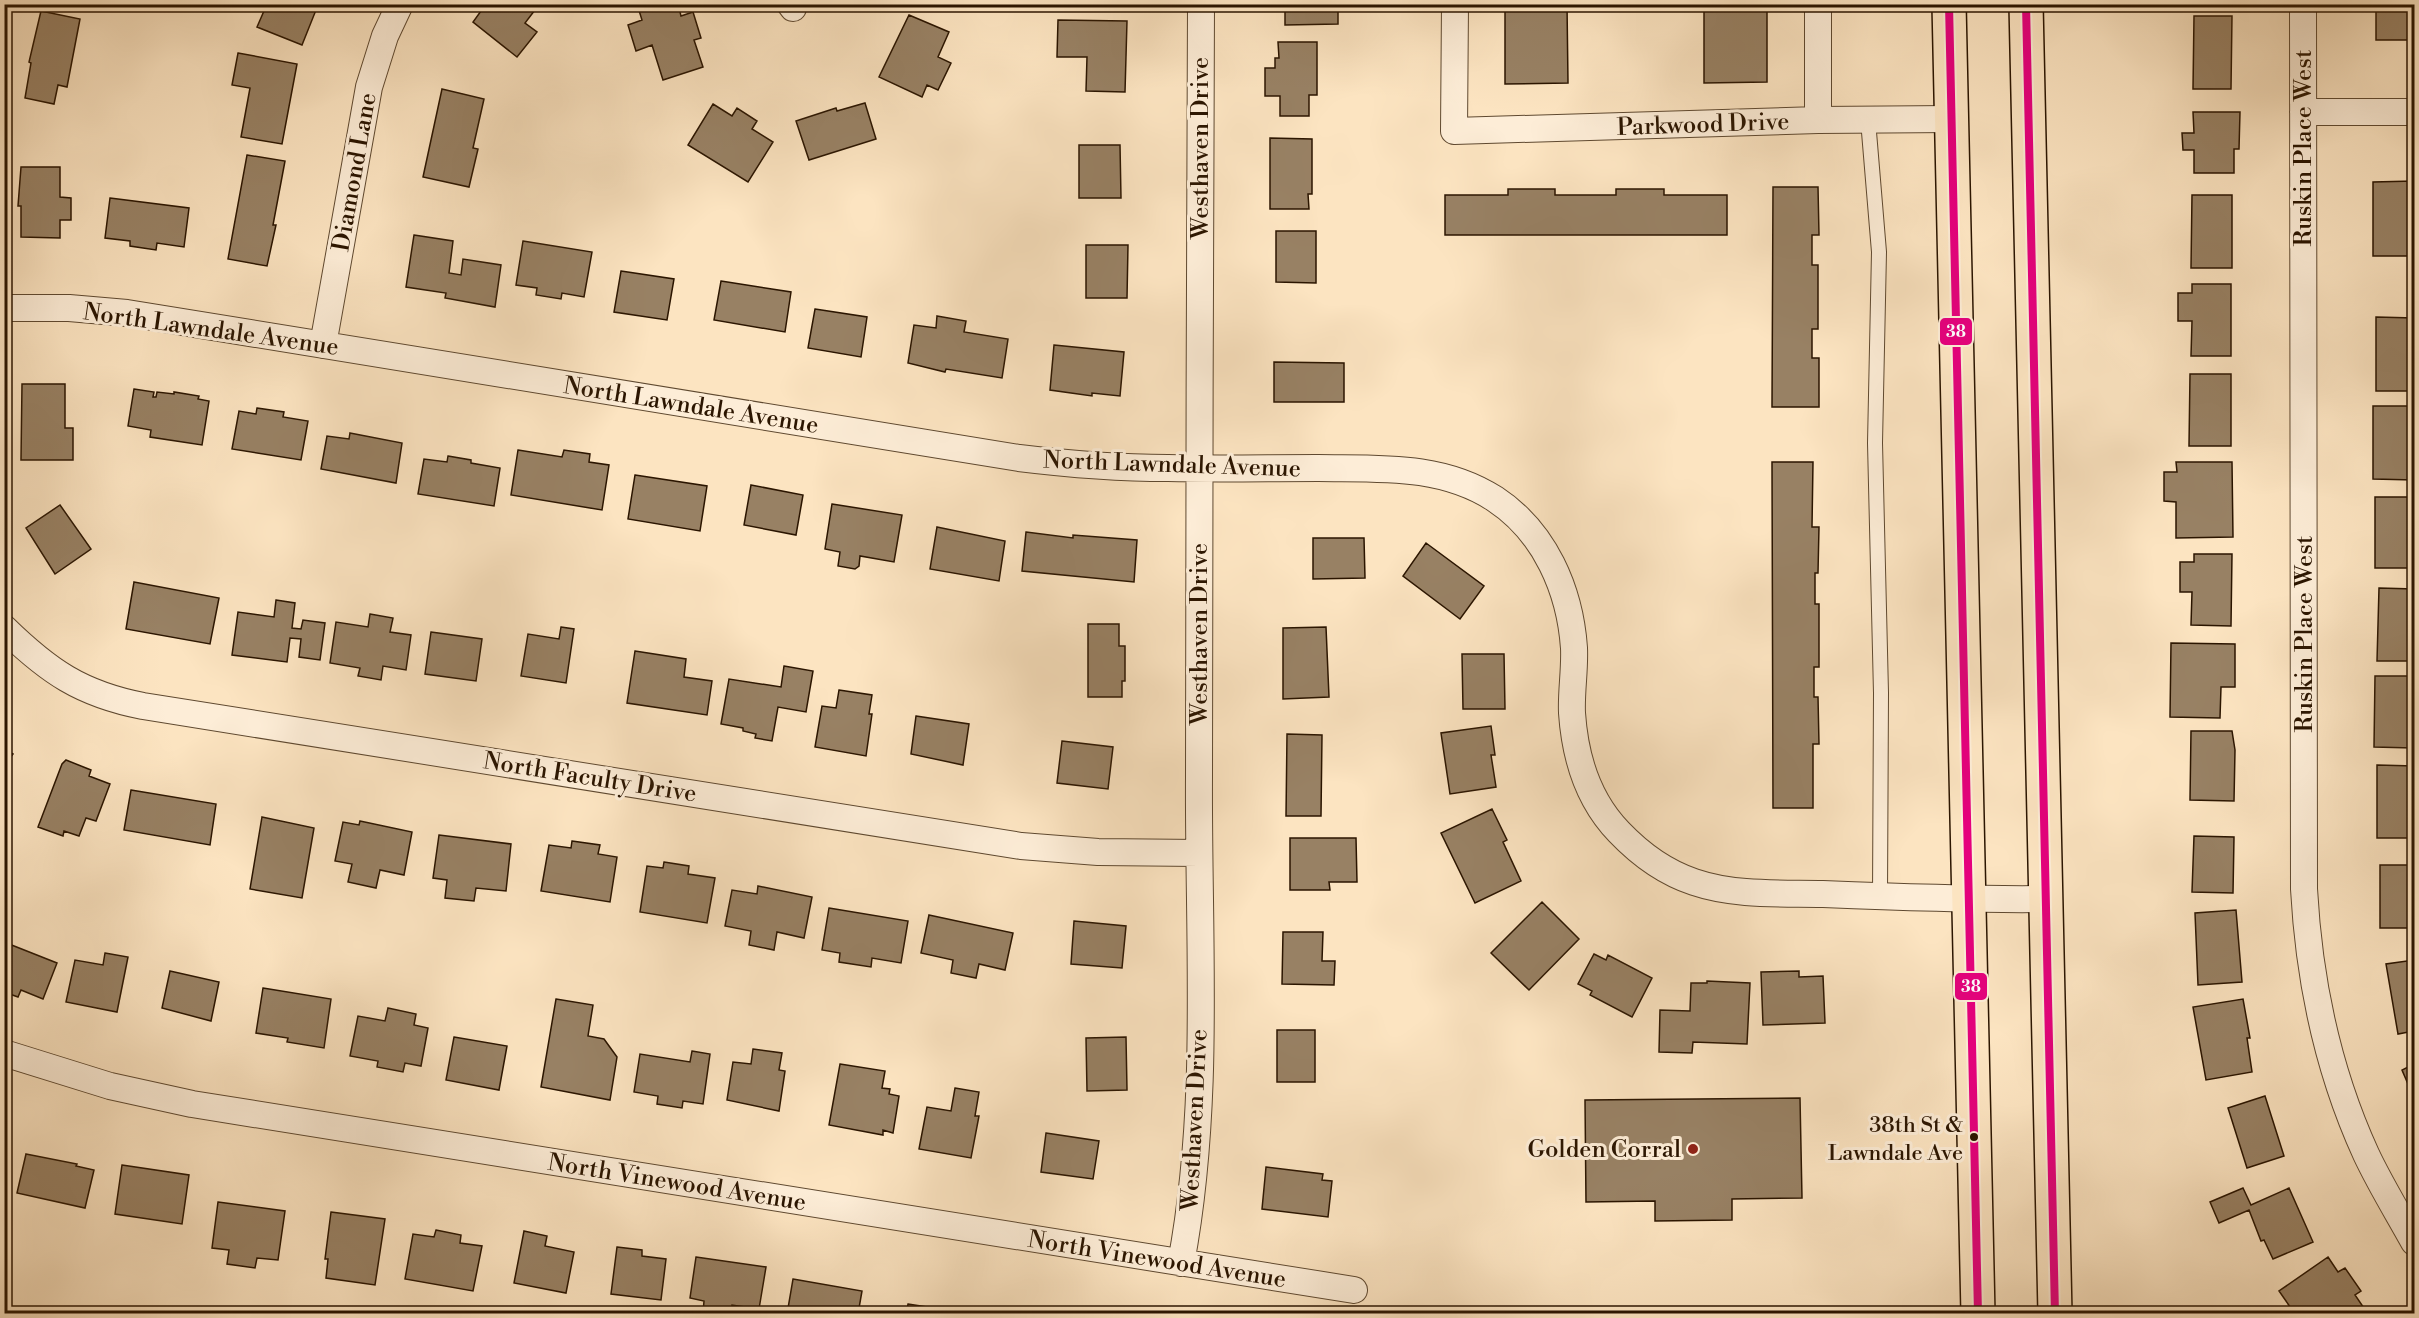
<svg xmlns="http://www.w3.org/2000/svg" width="2419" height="1318" font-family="'Libre Bodoni',serif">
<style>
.building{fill:#988164;stroke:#2b1500;stroke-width:1.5}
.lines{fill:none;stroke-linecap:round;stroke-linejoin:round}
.service-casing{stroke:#5f4930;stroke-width:16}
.minor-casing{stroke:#5f4930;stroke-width:28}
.primary-casing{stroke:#2b1500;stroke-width:36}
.service{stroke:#fdedd7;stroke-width:14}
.minor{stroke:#fdedd7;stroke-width:26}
.primary{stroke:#fce4c1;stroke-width:33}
.bus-1-casing{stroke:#fdedd7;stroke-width:12}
.bus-1{stroke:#e5007d;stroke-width:8}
.bus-dot{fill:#2b1500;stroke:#fdedd7;stroke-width:2}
.poi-dot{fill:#8f2418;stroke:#fdedd7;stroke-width:2}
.labels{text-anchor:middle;stroke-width:6;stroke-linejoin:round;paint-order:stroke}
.bus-label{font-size:22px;fill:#2b1500;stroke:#fdedd7;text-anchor:end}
.street-label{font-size:24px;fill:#2b1500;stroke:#fdedd7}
.poi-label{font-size:24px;fill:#2b1500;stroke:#fdedd7;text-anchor:end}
.line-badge{stroke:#fdedd7;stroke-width:2}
.badge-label{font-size:16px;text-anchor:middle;font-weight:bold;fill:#fff}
</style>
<rect width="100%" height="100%" fill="#fce4c1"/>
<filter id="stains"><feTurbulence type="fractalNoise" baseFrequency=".00333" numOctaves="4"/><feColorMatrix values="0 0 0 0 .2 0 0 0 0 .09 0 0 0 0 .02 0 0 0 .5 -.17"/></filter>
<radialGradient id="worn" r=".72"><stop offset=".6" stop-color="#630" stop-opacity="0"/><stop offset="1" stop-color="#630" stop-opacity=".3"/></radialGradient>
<path class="building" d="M267 4H310L309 7 316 10 302 45 257 27Z
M486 4H536L538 6 525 23 537 32 517 57 473 22Z
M637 4H678L681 16 693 12 701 38 694 40 703 67 663 80 652 45 636 51 628 25 642 20Z
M1285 4H1338V24L1285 25Z
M1505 4H1567L1568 83 1505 84Z
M1704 4H1767V82L1704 83Z
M2376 4H2414V40H2376Z
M41 11 80 19 67 87 58 85 54 104 25 98 31 63 29 62Z
M909 15 949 32 938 57 951 63 938 90 927 85 922 97 879 77Z
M2194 16H2232L2231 89H2193Z
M1058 20 1127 21 1125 92 1086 91 1087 57H1057Z
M1278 42H1317V95H1309V116H1280V96H1265V68H1275V58H1279Z
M238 53 297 64 282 144 241 137 250 88 232 85Z
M442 89 484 99 473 148 478 149 469 187 423 177Z
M865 103 876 139 809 160 796 121 836 108 837 111Z
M713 104 732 116 737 108 757 121 752 129 773 142 748 182 688 145Z
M2193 112H2240L2239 149H2234V173H2194V150H2183L2182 133H2194Z
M1270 138 1312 139V194H1308L1309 209H1270Z
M1079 145H1120L1121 198H1079Z
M247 155 285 161 273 225H276L267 266 228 259Z
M21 167H60V197L71 198V220H60V238L21 237V206H18Z
M2414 181V256H2373V182Z
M1773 187H1818L1819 235H1812V265H1818V329H1812V358H1819V407H1772Z
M1508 189H1555V195H1616V189H1664V195H1727V235H1445V195H1508Z
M2192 195H2232V268H2191Z
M110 198 189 208 184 247 157 243 156 250 130 246V241L105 238Z
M1276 231H1316V283L1276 282Z
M414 235 453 241 449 273 461 275 463 259 501 265 495 307 445 298 446 293 406 287Z
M523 241 592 252 584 297 562 293 561 299 536 295 537 288 516 285Z
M1086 245H1128L1127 298H1086Z
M621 271 674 279 667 320 614 312Z
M721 281 791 292 785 332 714 320Z
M2192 284H2231V356H2191L2192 321H2178V293H2192Z
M815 309 867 317 861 357 808 348Z
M937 316 966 321 964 332 1008 339 1002 378 946 369 945 372 908 363 914 325 936 328Z
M2376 317 2414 318V391H2376Z
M1054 345 1124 352 1120 396 1092 393V396L1050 390Z
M1274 362 1344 363V402H1274Z
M2190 374H2231V446H2189Z
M22 384H65V428H73V460H21Z
M134 389 154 392 153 397H156L157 392 174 394V392L199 396 198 399 209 401 202 445 150 437 151 430 128 426Z
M2373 406H2414V480L2373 479Z
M257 408 284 412 283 417 308 421 301 460 232 449 239 411 256 414Z
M350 433 402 443 396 483 321 469 327 436 349 439Z
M518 450 562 457 564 450 590 454 589 462 609 465 602 510 511 495Z
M448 456 471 460V463L500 468 494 506 418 494 424 459 447 462Z
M1772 462H1813L1812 527H1819L1818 573H1815V604H1819V667H1814V697H1818L1819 744H1813V808H1773Z
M2176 462H2232L2233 537 2176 538V502L2164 501V472H2177Z
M635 475 707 486 700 531 628 519Z
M751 485 803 495 796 535 744 525Z
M2375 497H2414V568H2375Z
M832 504 902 515 894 562 860 556 859 566 855 569 838 566 840 552 825 549Z
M60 505 91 549 55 574 26 528Z
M937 527 1005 541 999 581 930 569Z
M1026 532 1073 538V535L1137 540 1134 582 1022 571Z
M1313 538H1364L1365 578 1313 579Z
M1426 543 1484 586 1460 619 1403 576Z
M2194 554H2232L2231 626 2191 625 2192 592H2180V562H2194Z
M134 582 219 598 210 644 126 629Z
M2379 588 2414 589V661H2377Z
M276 600 295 603 292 628 301 629 303 620 325 623 320 660 299 657 301 639 290 638 287 662 232 655 238 612 274 617Z
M370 614 393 618 390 632 411 635 406 670 383 666 381 680 358 676 360 668 330 663 336 622 368 627Z
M1088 624H1119V646H1125V681H1122V697H1088Z
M561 627 574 629 566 683 521 676 528 634 559 639Z
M1326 627 1329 697 1283 699V628Z
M431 632 482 639 476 681 425 674Z
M2171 643 2235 644V687H2221L2220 718 2170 717Z
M635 651 686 659 684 677 712 681 707 715 627 703Z
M1462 654H1504L1505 709H1463Z
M784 666 813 671 806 712 778 707 772 741 755 738 756 734 743 731V728L721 724 729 679 781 687Z
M2375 676H2414L2413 748 2374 747Z
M839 690 872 695 869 714H872L866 756 815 747 822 706 836 708Z
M916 716 969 724 963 765 911 754Z
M1491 726 1495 755H1491L1496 787 1450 794 1441 733Z
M2191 731H2232L2235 750 2234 801 2190 800Z
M1287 734 1322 735 1321 816H1286Z
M1062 741 1113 747 1108 789 1057 783Z
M4 749 13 754 4 766Z
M66 760 91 770 89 776 110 784 96 821 86 818 79 836 64 831 63 836 38 827 62 764Z
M2377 765 2414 766V838H2377Z
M131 790 216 804 210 845 124 830Z
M1492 809 1507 840 1503 842 1521 881 1475 903 1441 833Z
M262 817 314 828 302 898 250 889Z
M360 821 412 832 404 875 380 870 376 888 348 882 352 864 335 861 343 822 359 825Z
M439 835 511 844 506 891 476 888 474 901 445 898 447 880 433 878Z
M2194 836 2234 837 2233 893 2192 892Z
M1290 838H1356L1357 882H1329L1330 890H1290Z
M572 841 600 845 598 854 617 857 610 902 541 891 549 845 571 848Z
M664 862 689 866 688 874 715 878 707 923 640 912 647 866 663 868Z
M2380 865H2414V928H2380Z
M758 886 812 897 804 938 777 932 774 950 749 945 751 931 725 926 732 890 757 894Z
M1542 902 1579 939 1529 990 1491 953Z
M829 908 908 921 901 963 872 958 871 967 839 962 840 953 822 950Z
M2236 910 2242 982 2198 985 2195 913Z
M929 915 1013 933 1005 970 979 964 976 978 951 973 953 960 921 953Z
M1074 921 1126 926 1122 968 1071 964Z
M1283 932H1323L1322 961H1335L1334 985 1282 984Z
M4 942 57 963 43 999 21 990 18 997 4 992Z
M105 953 128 957 117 1012 66 1002 75 960 103 965Z
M1594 954 1606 960 1608 955 1652 978 1632 1017 1590 995 1592 991 1578 984Z
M2414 960V1031L2398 1034 2386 964Z
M170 971 219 982 211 1021 162 1008Z
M1799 971V977L1823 976 1825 1023 1763 1025 1761 972Z
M1707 981 1750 983 1747 1044 1693 1042 1692 1053 1659 1052 1660 1010 1690 1011 1691 983H1707Z
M263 988 331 999 324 1048 287 1042 288 1038 256 1033Z
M556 999 593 1005 588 1036 604 1039 617 1057 610 1100 541 1087Z
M2243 999 2250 1038H2247L2252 1072 2206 1080 2193 1007Z
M388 1008 416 1014 414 1025 428 1028 421 1066 405 1063 403 1072 377 1067 378 1061 350 1056 358 1016 385 1021Z
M1277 1030H1315V1082H1277Z
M454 1037 507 1046 499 1090 446 1080Z
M1126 1037 1127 1090 1087 1091 1086 1038Z
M753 1049 782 1053 779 1070 785 1071 779 1111 727 1100 733 1062 751 1064Z
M692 1051 710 1054 703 1104 683 1101 682 1108 657 1104 658 1096 634 1092 640 1054 690 1062Z
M840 1064 885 1071 882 1088 890 1089 889 1094 899 1096 893 1133 883 1130V1135L829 1125Z
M2414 1064V1098L2402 1070Z
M955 1088 979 1092 975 1116H979L971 1158 919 1149 927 1107 951 1111Z
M2265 1096 2284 1156 2247 1168 2228 1108Z
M1800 1098 1802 1198 1732 1199V1220L1655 1221V1201L1586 1202 1585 1100Z
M1046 1133 1099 1141 1093 1179 1041 1172Z
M26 1154 77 1164 76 1166 94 1170 85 1208 17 1193Z
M122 1165 189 1175 182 1224 115 1214Z
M1266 1167 1323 1174 1322 1180 1332 1181 1328 1217 1262 1209Z
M2243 1188 2251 1205 2289 1188 2313 1242 2273 1259 2264 1240 2261 1241 2249 1210 2219 1223 2210 1202Z
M218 1202 285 1211 278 1260 257 1258 255 1268 227 1264 229 1250 212 1248Z
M331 1212 385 1219 375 1285 326 1278 328 1259H325Z
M436 1230 461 1235 460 1243 482 1246 473 1291 405 1279 413 1234 434 1237Z
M524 1231 547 1236 545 1246 574 1252 566 1293 514 1283Z
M617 1247 642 1250V1256L666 1259 661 1300 611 1294Z
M696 1257 766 1267 759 1309 732 1305 731 1314 703 1313 704 1301 690 1298Z
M2328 1257 2338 1272 2345 1268 2361 1291 2355 1295 2368 1314H2295L2279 1291Z
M793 1279 862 1291 858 1314H787Z
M908 1304 960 1312 959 1314H906Z"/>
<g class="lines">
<defs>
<path id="service" d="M1868 120 1879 252 1875 443 1881 693 1880 896"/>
<path id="minor" d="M790 4 793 8
M1455 4 1454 131 1818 120 1952 119
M1818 4V120
M2303 4 2304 889C2309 980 2328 1071 2366 1154 2380 1184 2398 1213 2414 1242
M2303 112H2414
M4 308H69L127 313 1019 458C1068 464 1118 468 1168 468 1218 469 1268 468 1318 468 1379 469 1441 464 1495 499 1545 532 1570 590 1574 648 1575 670 1571 692 1572 713 1575 757 1588 800 1619 832 1640 854 1664 872 1694 882 1735 896 1781 893 1823 894 1897 897 1971 900 2045 899
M323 345 369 87 385 36 400 4
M4 628C48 671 81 694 143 706L1021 846 1098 852 1199 853
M4 1053 110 1086 192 1104 1354 1290
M1181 1263C1211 1103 1198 939 1199 777 1199 519 1200 262 1201 4"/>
<path id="primary" d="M1949 4 1978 1314
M2026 4 2055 1314"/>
</defs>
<use href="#service" class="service-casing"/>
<use href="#minor" class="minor-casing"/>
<use href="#primary" class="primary-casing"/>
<use href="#service" class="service"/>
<use href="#minor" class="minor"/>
<use href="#primary" class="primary"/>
<defs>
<path id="bus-1" d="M1949 4 1978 1314
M2026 4 2055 1314"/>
</defs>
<use href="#bus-1" class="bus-1-casing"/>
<use href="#bus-1" class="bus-1"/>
</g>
<circle class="bus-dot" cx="1974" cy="1137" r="5"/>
<circle class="poi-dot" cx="1693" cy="1149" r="6"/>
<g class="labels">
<g class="bus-label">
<text x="1963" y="1132">38th St &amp;<tspan x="1963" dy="28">Lawndale Ave</tspan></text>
</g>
<g class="street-label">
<text transform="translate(1703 124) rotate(-2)" y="8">Parkwood Drive</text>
<text transform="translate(1200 148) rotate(-90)" y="8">Westhaven Drive</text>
<text transform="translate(2303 148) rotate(-90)" y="8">Ruskin Place West</text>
<text transform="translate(354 172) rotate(-80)" y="8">Diamond Lane</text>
<text transform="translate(211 329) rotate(8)" y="8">North Lawndale Avenue</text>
<text transform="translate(691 405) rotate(9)" y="8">North Lawndale Avenue</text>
<text transform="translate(1172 464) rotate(2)" y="8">North Lawndale Avenue</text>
<text transform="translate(1199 634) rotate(-90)" y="8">Westhaven Drive</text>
<text transform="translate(2304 634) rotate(-90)" y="8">Ruskin Place West</text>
<text transform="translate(590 777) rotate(9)" y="8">North Faculty Drive</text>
<text transform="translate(1194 1120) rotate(-87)" y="8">Westhaven Drive</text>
<text transform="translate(677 1182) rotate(9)" y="8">North Vinewood Avenue</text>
<text transform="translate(1157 1259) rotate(9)" y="8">North Vinewood Avenue</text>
</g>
<g class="poi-label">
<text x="1681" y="1157">Golden Corral</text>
</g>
</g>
<g class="line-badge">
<rect x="1939" y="317" width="34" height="29" rx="6" fill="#e5007d"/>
<rect x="1954" y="972" width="34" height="29" rx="6" fill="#e5007d"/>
</g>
<g class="badge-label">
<text x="1956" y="337">38</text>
<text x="1971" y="992">38</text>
</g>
<rect width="2419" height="1318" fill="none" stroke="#fce4c1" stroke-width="24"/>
<rect x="6" y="6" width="2407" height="1306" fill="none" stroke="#2b1500" stroke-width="3"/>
<rect x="12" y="12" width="2395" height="1294" fill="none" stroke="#2b1500" stroke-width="1.5"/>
<rect width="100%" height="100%" filter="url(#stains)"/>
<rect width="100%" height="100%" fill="url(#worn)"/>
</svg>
